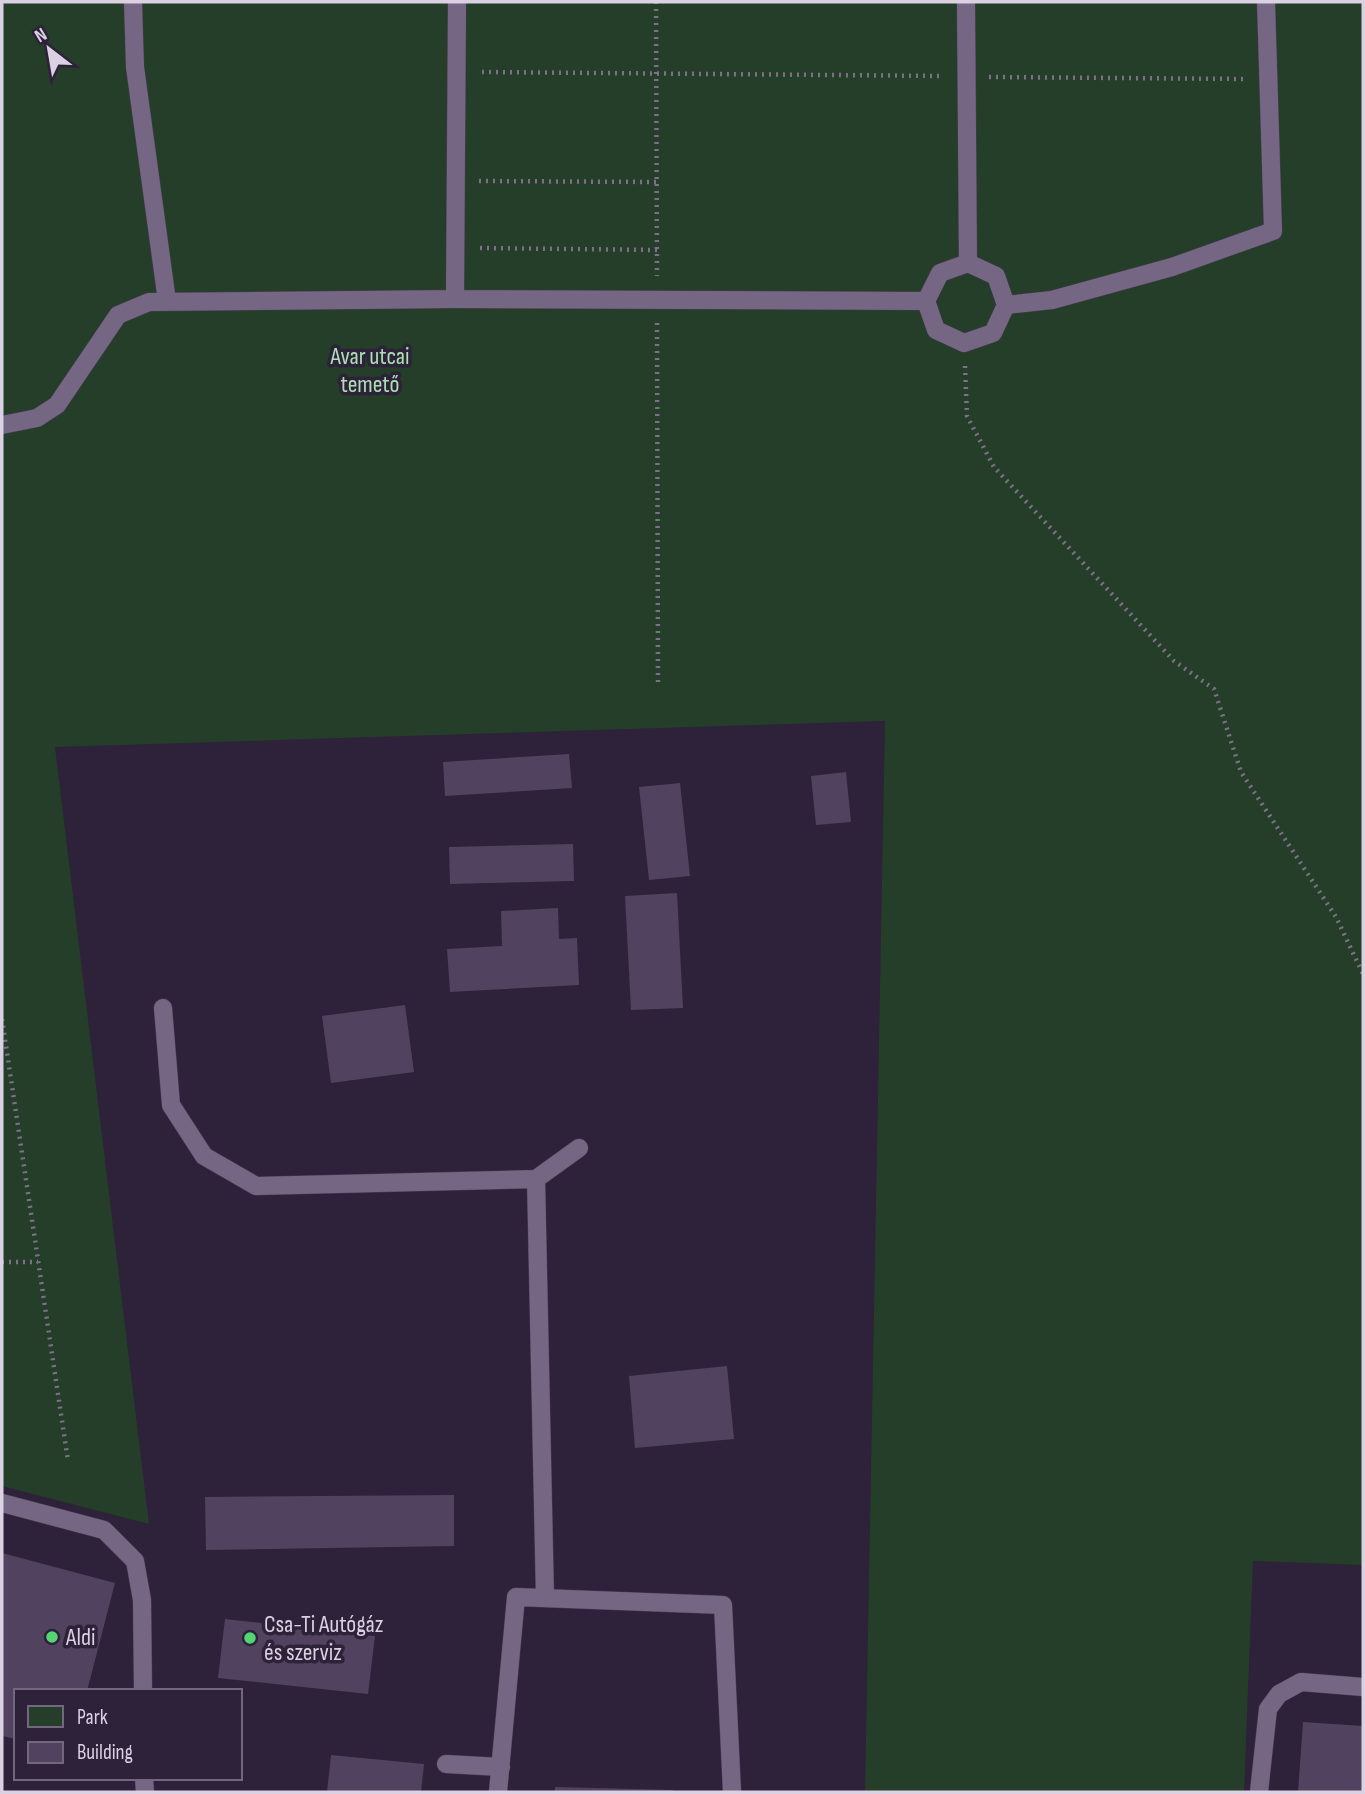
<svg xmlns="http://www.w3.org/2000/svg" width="1365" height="1794" font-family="'Sofia Sans Condensed',sans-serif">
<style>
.green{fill:#253e29}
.building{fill:#51435f}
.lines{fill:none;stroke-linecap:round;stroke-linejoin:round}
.lane-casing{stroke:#4a3d53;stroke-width:19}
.path{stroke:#7c7186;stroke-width:4.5;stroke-dasharray:2 5;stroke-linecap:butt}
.lane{stroke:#756684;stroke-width:18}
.poi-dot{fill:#53d672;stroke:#2e213a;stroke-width:2.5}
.labels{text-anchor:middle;stroke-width:7;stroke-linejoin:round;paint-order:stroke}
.park-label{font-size:24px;fill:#abe0b2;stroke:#2e213a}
.poi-label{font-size:24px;fill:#dad1e2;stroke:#2e213a;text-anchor:start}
</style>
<rect width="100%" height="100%" fill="#2e213a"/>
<path class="green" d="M2 2H1363V1565L1253 1561 1244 1792H865L885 721 55 747 149 1524 2 1486Z"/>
<path class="building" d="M569 754 572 788 445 796 443 762Z
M846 772 851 822 816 825 811 776Z
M680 783 690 876 649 880 639 787Z
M573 844 574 881 450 884 449 847Z
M677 893 683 1008 631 1010 625 896Z
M558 908 559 939 577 938 579 985 450 992 447 949 502 946 501 911Z
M405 1005 414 1072 331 1083 322 1016Z
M727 1366 734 1439 635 1448 629 1376Z
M454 1495V1546L206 1550 205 1497Z
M2 1553 115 1583 87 1691H16V1739L2 1736Z
M225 1619 375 1636 368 1694 218 1678Z
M1303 1722 1363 1726V1792H1298Z
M331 1755 424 1764 421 1792H327Z
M555 1787 673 1790V1792H555Z"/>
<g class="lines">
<defs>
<path id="lane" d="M133 2 135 67 167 301
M966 2 968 263
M968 263 996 276 1006 305 993 333 964 343 936 330 926 301 940 273Z
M455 299 457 2
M1006 305 1052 300 1172 267 1273 231 1266 2
M2 425 37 418 57 405 118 315 149 302 455 299 926 301
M163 1008 171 1105 204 1156 256 1186 536 1179
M2 1503 104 1530 135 1561 142 1600 143 1691
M545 1598 536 1179 579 1148
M446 1764 501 1767
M144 1778 145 1792
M498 1792 516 1597 723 1605 732 1792
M1259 1792 1268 1709 1279 1694 1301 1682 1363 1687"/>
</defs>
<use href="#lane" class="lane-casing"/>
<path class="path" d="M656 2 657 276
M482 72 942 76
M989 77 1246 79
M479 181 657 182
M480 248 657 250
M657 323 658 683
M965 366 967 416 994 467 1174 661 1214 689 1241 772 1336 917 1363 974
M2 1019 68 1461
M2 1262H38"/>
<use href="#lane" class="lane"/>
</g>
<g class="poi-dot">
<circle cx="52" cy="1637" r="7"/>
<circle cx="250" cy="1638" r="7"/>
</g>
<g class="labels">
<g class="park-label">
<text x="370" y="364">Avar utcai<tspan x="370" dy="28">temető</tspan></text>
</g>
<g class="poi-label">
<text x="264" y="1632">Csa-Ti Autógáz<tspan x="264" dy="28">és szerviz</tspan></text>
<text x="66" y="1645">Aldi</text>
</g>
</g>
<rect width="1365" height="1794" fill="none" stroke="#dad1e2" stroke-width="7"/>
<rect x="14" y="1689" width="228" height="91" fill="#2e213a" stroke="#73677d" stroke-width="2"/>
<rect x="28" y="1706" width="35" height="21" fill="#253e29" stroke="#73677d" stroke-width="2"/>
<text x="77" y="1724" font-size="21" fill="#dad1e2">Park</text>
<rect x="28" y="1742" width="35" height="21" fill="#51435f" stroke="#73677d" stroke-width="2"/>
<text x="77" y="1759" font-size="21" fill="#dad1e2">Building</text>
<g transform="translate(49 49) rotate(329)" stroke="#2e213a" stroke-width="5" paint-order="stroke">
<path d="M0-5L12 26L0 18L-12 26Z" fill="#dad1e2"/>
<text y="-10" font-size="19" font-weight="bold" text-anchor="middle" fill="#dad1e2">N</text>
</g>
</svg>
